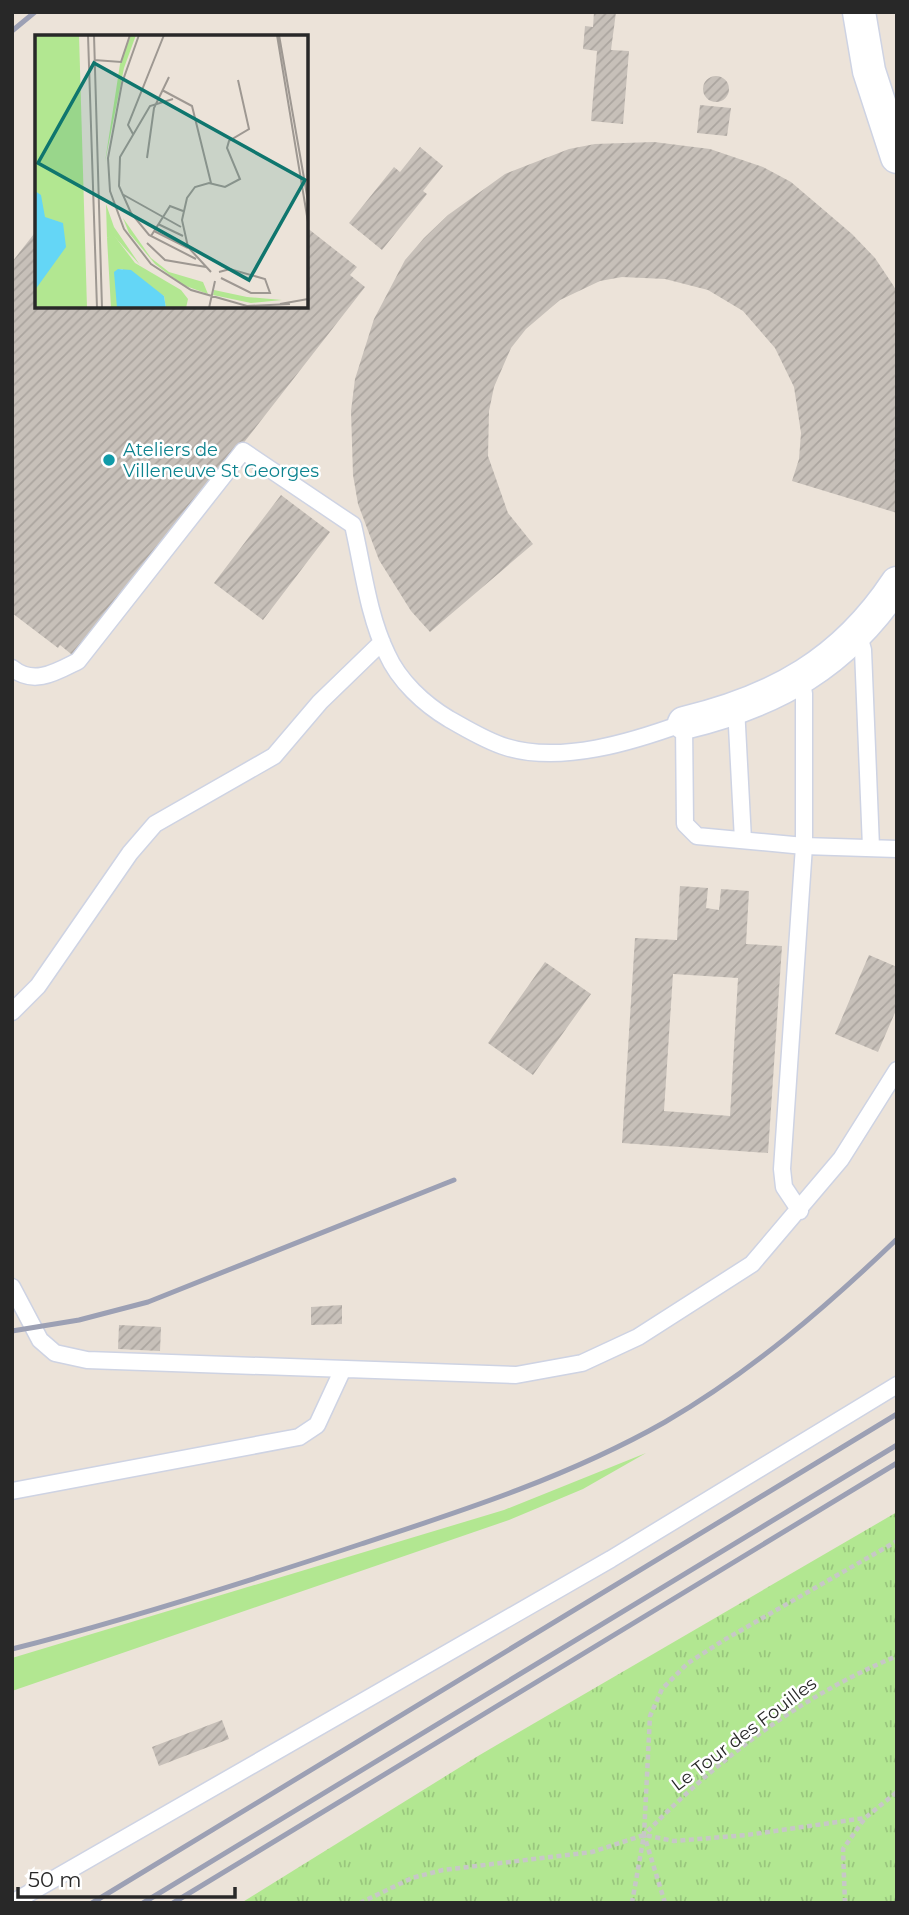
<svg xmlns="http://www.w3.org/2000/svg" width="909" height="1915" font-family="Montserrat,sans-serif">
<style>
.grass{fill:#b2e791}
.park{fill:url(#park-tufts)}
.building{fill:url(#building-hatch);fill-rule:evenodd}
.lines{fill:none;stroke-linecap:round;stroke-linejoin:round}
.service-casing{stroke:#ced3e3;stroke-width:19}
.minor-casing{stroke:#ced3e3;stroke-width:35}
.path{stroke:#c7c7c7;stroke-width:4.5;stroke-dasharray:5 3.5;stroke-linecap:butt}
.service{stroke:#fff;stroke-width:16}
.minor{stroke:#fff;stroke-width:32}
.rail{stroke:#9ca0b4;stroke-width:5}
.culture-dot{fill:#0f9aa8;stroke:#fff;stroke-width:2.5}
.labels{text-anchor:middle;stroke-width:5;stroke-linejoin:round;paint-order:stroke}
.culture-label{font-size:18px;fill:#0d838f;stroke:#fff;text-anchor:start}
.street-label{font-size:18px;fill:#282828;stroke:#fff}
.inset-road{fill:none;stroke:#9e9892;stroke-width:2}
.view{fill:#0f766e;fill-opacity:0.15;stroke:#0f766e;stroke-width:3.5}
.inset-edge{fill:none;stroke:#282828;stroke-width:3.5}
</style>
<defs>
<pattern id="park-tufts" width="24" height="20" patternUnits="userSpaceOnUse" patternTransform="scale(1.75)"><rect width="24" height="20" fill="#b2e791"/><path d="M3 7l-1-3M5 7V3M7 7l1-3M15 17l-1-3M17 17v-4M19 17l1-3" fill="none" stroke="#99c67d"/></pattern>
<pattern id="building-hatch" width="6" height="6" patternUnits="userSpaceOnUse" patternTransform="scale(1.75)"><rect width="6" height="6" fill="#c7c0b9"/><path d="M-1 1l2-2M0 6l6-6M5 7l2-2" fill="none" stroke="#aba59f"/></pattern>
</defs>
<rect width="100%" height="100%" fill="#ece3d9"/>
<path class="grass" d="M646 1453 583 1489 509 1520 12 1691V1658L504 1510Z"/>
<path class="park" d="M897 1512V1903H241L478 1756Z"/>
<path class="building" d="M594 12H616L611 50 629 51 623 124 591 121 597 51 583 49 585 26 593 27Z
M703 89a13 13 0 1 1 26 0a13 13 0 1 1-26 0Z
M700 105 731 108 727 136 697 133Z
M654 142 710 149 763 167 791 182 852 234 875 258 893 285 897 292V513L792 481 799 459 801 433 794 387 775 348 743 311 708 290 665 279 622 277 600 281 560 300 526 329 511 348 494 387 489 411 488 456 508 513 533 544 430 632 411 611 379 560 358 504 353 475 351 411 355 379 374 319 405 260 424 238 448 215 505 174 569 149 595 144Z
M420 147 443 166 423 191 427 194 382 250 349 223 394 167 400 172Z
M306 227 357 267 350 275 365 287 76 658 60 645 58 648 12 613V262L37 230V306H306Z
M281 495 330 532 263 620 214 583Z
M680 886 708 888 706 908 719 910 721 889 749 891 746 944 782 946 768 1153 622 1143 635 938 677 940ZM673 974 738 978 730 1116 664 1111Z
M869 955 897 967V1008L878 1052 835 1034Z
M545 962 591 994 533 1075 488 1043Z
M342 1305V1324L311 1325V1307Z
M119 1325 161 1327 160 1351 118 1349Z
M222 1720 229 1739 159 1766 152 1747Z"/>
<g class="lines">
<defs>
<path id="service" d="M858 632 863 650 871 847
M12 668C34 686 56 672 78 661L243 451 353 525C363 568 368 615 387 654 399 681 424 704 449 719 467 729 486 741 506 747 561 764 632 742 684 723L685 824 697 836 804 846 897 849
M736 707 743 840
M12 1012 38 986 130 853 155 824 274 756 320 702 382 642
M800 1211 784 1187 782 1169 804 846V694L801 677
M12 1287 40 1340 55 1353 87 1360 516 1375 582 1363 638 1337 752 1264 841 1159 897 1070
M12 1491 299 1437 317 1425 343 1369
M12 1903 611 1559 897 1385"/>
<path id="minor" d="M859 12 869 71 897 157
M684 723C776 701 844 663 897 583"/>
</defs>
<use href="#service" class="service-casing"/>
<use href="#minor" class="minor-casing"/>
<path class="path" d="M360 1903 412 1878 443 1870 592 1852 644 1835 674 1841 747 1835 865 1818
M632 1903 644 1835 650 1716 662 1689 688 1663 724 1640 897 1541
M665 1903 644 1835C715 1761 802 1695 897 1656
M845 1903 843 1849 865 1818 897 1792"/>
<use href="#service" class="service"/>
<use href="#minor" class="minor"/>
<path class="rail" d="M12 31 35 12
M12 1331 79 1320 148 1302 454 1180
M12 1649C130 1619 246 1582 361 1544 465 1510 570 1476 665 1422 751 1372 825 1308 897 1239
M92 1903 897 1414
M143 1903 897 1445
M173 1903 897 1463"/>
</g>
<circle class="culture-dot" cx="109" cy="460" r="7"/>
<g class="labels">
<g class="culture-label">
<text x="123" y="456">Ateliers de<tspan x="123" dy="21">Villeneuve St Georges</tspan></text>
</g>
<g class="street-label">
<text transform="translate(744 1734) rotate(-37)" y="6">Le Tour des Fouilles</text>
</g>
</g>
<g transform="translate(35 35)">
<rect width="273" height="273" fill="#ece3d9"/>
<path d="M96 0H101L89 33 70 127 85 29ZM71 169 79 192 105 230 78 200 72 203ZM88 183 116 223 134 237 168 247 173 259 148 250 120 229 94 198ZM179 255 212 262 247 265 216 268 178 260Z" fill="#b2e791"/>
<path d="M78 199 100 228 146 255 153 264 151 273H131L129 261 87 234H83L82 273H76L72 203Z" fill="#b2e791"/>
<path d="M0 0H44L52 273H0Z" fill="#b2e791"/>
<path d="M0 156 6 160 10 182 28 188 31 212 0 255ZM83 234 96 235 129 261 131 273H82L79 237Z" fill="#64d6f6"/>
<path class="inset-road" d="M53 0 62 273M59 0 67 273M104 0 87 48 73 123 75 156 89 194 116 229 156 255 212 271 255 269M242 0 273 187M244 0 273 166M59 25 86 27 95 0M127 55 157 71 176 148M138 64 115 71 85 122 84 151 96 178 114 200 161 224M98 99 93 90 129 0M112 123 119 73 134 42M87 159 146 192M123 189 148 201M119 196 153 213M116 201 135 171 148 176M112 208 130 225 171 232M176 237 153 212 147 185 152 163 160 152 174 148 190 152 205 144 192 113 194 106 214 94 203 45M184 237 195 234 230 244 235 258H216L186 243M245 269 273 264M174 273 180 246"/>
<path class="view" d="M59 28 270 145 214 245 3 128Z"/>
<rect width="273" height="273" class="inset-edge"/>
</g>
<rect width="909" height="1915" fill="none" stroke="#282828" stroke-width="28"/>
<path d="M18 1887v10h217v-10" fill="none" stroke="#282828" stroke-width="3.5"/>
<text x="28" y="1887" font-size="21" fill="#282828" stroke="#ffffff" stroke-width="5" paint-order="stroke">50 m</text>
</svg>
